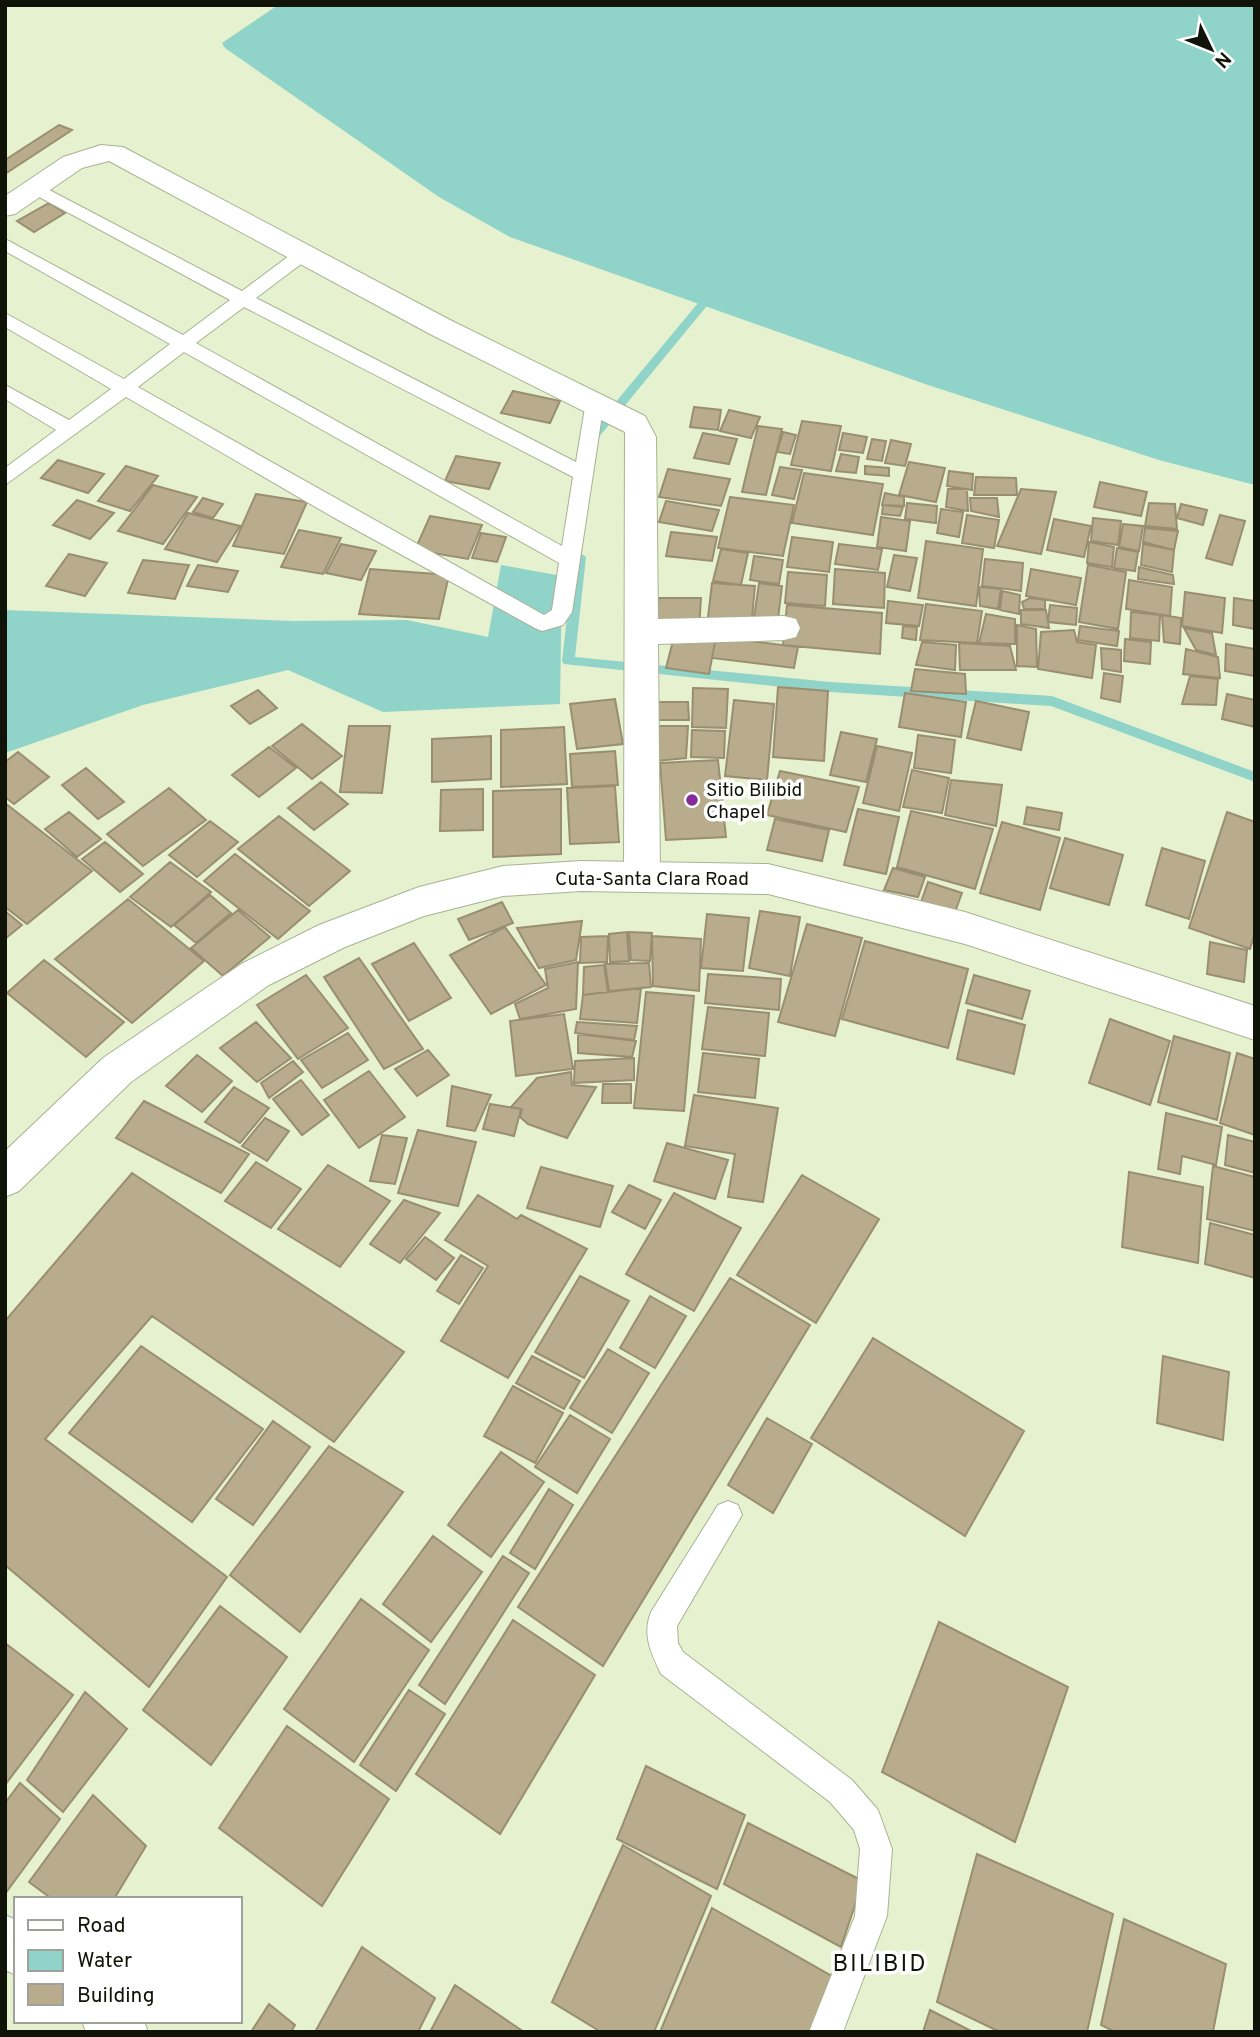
<svg xmlns="http://www.w3.org/2000/svg" width="1260" height="2037" font-family="Overpass,sans-serif">
<style>
.water{fill:#8fd3c9}
.lines{fill:none;stroke-linecap:round;stroke-linejoin:round}
.stream{fill:#8fd3c9;fill-rule:evenodd}
.building{fill:#b8ac8c;stroke:#9a8e70;stroke-width:2}
.lane-casing{stroke:#a9b292;stroke-width:2}
.street-casing{stroke:#a9b292;stroke-width:2}
.secondary-casing{stroke:#a9b292;stroke-width:2}
.lane{fill:#fff;fill-rule:evenodd}
.street{fill:#fff;fill-rule:evenodd}
.secondary{fill:#fff;fill-rule:evenodd}
.poi-dot{fill:#852a96;stroke:#fff;stroke-width:2.5}
.labels{text-anchor:middle;stroke-width:7;stroke-linejoin:round;paint-order:stroke}
.poi-label{font-size:19px;fill:#101308;stroke:#fff;text-anchor:start}
.street-label{font-size:19px;fill:#101308;stroke:#fff}
.near-neighbourhood-label{font-size:24px;letter-spacing:2px;fill:#101308;stroke:#fff}
</style>
<rect width="100%" height="100%" fill="#e6f1cf"/>
<path class="water" d="M278 5H1255V485L1159 460 928 385 510 237 439 197 225 48 222 43Z
M501 565 562 576 560 704 383 712 288 670 143 705 5 753V610L293 621 407 620 488 637Z"/>
<g class="lines">
<path class="stream" d="M702 302 707 305 706 307 599 437 597 446H589L587 443 590 433 698 303Z
M580 553 586 557 575 657 830 682 1052 696 1255 772V782L1051 706 830 692 564 664 562 661 574 557Z"/>
</g>
<path class="building" d="M59 125 72 130 5 174V160Z
M49 203 65 213 34 232 17 221Z
M513 391 560 401 550 423 501 413Z
M694 407 721 410 718 430 690 427Z
M729 410 760 417 751 438 720 431Z
M802 421 841 426 831 471 791 465Z
M758 426 782 429 766 495 742 492Z
M783 432 796 435 790 454 777 452Z
M703 433 737 439 729 464 694 458Z
M843 433 867 437 863 453 839 450Z
M872 439 886 441 882 461 867 459Z
M891 440 911 444 905 466 885 463Z
M841 454 859 457 856 473 836 471Z
M456 456 500 463 489 489 445 481Z
M58 460 104 474 88 493 41 478Z
M909 462 945 468 936 502 899 495Z
M126 466 158 476 130 511 98 501Z
M865 466 889 468V476L865 474Z
M780 467 802 470 794 499 772 495Z
M668 469 730 479 721 506 659 497Z
M949 471 973 474 972 490 947 486Z
M804 473 883 484 873 535 792 523Z
M976 477 1016 478 1017 495H974Z
M1100 482 1147 492 1141 516 1094 507Z
M153 485 197 497 163 544 118 531Z
M948 489H967L968 511 946 507Z
M1021 489 1056 492 1041 554 997 546Z
M885 493 904 497V506L882 505Z
M256 494 307 502 284 554 233 546Z
M730 497 794 505 783 556 718 548Z
M203 498 223 504 213 518 193 512Z
M970 498H997L999 517 971 511Z
M77 500 114 513 90 539 53 525Z
M666 501 719 510 712 531 659 522Z
M907 503 937 506 936 523 905 519Z
M1149 503 1175 504 1177 529 1145 526Z
M1181 504 1207 510 1203 525 1177 518Z
M883 505 903 507 900 516 882 514Z
M941 509 963 512 959 537 937 533Z
M188 513 240 526 217 562 165 549Z
M967 515 999 520 994 548 962 543Z
M1220 515 1245 521 1232 565 1206 558Z
M430 516 482 525 468 559 415 550Z
M881 517 910 521 906 551 877 547Z
M1093 518 1121 521 1118 545 1091 541Z
M1054 519 1091 526 1084 557 1047 550Z
M1123 524 1143 526 1139 551 1119 547Z
M1145 528 1178 531 1174 550 1143 542Z
M299 530 341 538 323 574 281 567Z
M671 532 717 537 712 561 666 556Z
M481 533 506 537 497 562 472 558Z
M792 537 833 542 829 572 787 567Z
M926 541 983 549 976 606 918 598Z
M1089 542 1114 547 1112 567 1087 563Z
M341 544 376 551 361 580 326 573Z
M839 544 882 549 878 570 835 564Z
M1143 544 1174 550 1172 572 1141 565Z
M1117 548 1138 552 1135 571 1114 568Z
M721 549 748 553 741 585 713 581Z
M69 554 107 563 85 596 46 586Z
M894 555 917 558 910 591 887 587Z
M754 556 783 560 779 584 750 580Z
M985 559 1023 563 1021 591 982 586Z
M143 560 189 565 175 599 128 593Z
M198 565 238 571 228 592 187 586Z
M1088 565 1126 572 1118 629 1079 622Z
M1139 567 1173 575 1174 584 1138 579Z
M370 569 449 575 439 619 359 614Z
M835 569 885 573 884 608 833 604Z
M1031 569 1081 578 1076 605 1026 596Z
M788 572 827 575 825 606 785 603Z
M1129 580 1172 587 1170 616 1126 609Z
M712 583 755 586 751 629 707 626Z
M759 583 782 586 777 627 753 625Z
M979 587 1001 589 998 609 980 606Z
M1002 591 1020 595 1019 614 1000 610Z
M1185 592 1225 598 1222 633 1182 626Z
M659 598H701L699 629 653 625Z
M1030 598 1045 600V609H1024L1022 602Z
M1234 598 1255 601V629L1233 625Z
M888 601 923 605 919 626 886 623Z
M926 604 982 611 977 643 920 640Z
M787 605 882 613 880 654 783 645Z
M1050 605 1077 608 1076 625 1048 622Z
M1021 610H1046L1049 628 1021 624Z
M1131 612 1160 615 1159 641 1130 638Z
M986 614 1015 619V644L979 643Z
M1162 615 1181 618 1180 644 1164 642Z
M1017 625 1036 629 1037 667 1017 666Z
M903 626 917 627 916 640 902 638Z
M1080 626 1119 631 1117 646 1078 640Z
M1184 628 1212 633 1216 655 1196 650Z
M1074 630 1077 642 1096 645 1092 678 1038 669 1041 632Z
M675 633 716 637 709 674 666 668Z
M716 637 798 647 794 668 712 658Z
M1125 639 1151 642 1150 664 1124 661Z
M922 642 956 645 955 670 916 665Z
M959 643 1010 646 1016 670H960Z
M1226 644 1255 649V676L1225 671Z
M1101 648 1121 650V672L1102 669Z
M1186 649 1218 657 1220 678 1183 674Z
M915 669 965 674 966 694 911 691Z
M1104 673 1123 676 1120 702 1101 698Z
M1190 676 1218 679 1216 705 1182 704Z
M778 687 828 691 824 761 773 757Z
M693 688 728 689 726 728 692 727Z
M258 690 277 708 250 724 231 706Z
M905 693 966 702 961 737 899 727Z
M1227 694 1255 700V727L1222 719Z
M615 699 623 744 577 749 570 704Z
M734 700 774 704 767 780 725 776Z
M976 701 1029 712 1021 750 967 738Z
M651 702H688L689 720H651Z
M302 724 342 756 312 779 272 746Z
M349 726H390L382 793 340 792Z
M653 726H688L686 758 656 761Z
M564 727 567 784 501 787V730Z
M692 730 725 731 724 758 691 757Z
M841 732 877 739 866 782 830 775Z
M918 735 955 740 951 773 914 768Z
M491 736V779L432 782V739Z
M877 746 912 753 899 811 863 803Z
M269 747 296 768 259 797 232 775Z
M615 751 618 785 572 787 570 754Z
M18 752 49 777 14 804 5 797V762Z
M718 760 726 837 666 840 660 763Z
M86 768 124 802 98 819 62 785Z
M912 770 949 778 942 813 903 807Z
M780 771 859 787 846 832 767 815Z
M951 780 1002 785 996 826 945 815Z
M321 782 348 804 314 830 288 808Z
M615 786 619 842 570 844 567 788Z
M169 788 206 820 143 866 107 834Z
M483 789V830L440 831 441 790Z
M561 789V854L493 857V791Z
M5 803 92 871 27 924 5 907Z
M1027 807 1062 813 1059 830 1024 824Z
M858 809 899 817 886 874 844 865Z
M911 811 993 829 975 889 897 867Z
M69 812 101 839 77 857 45 829Z
M1227 812 1255 822V932L1250 949 1189 928Z
M279 816 350 871 309 906 238 849Z
M775 819 829 830 822 861 767 850Z
M210 821 238 842 197 877 169 855Z
M1002 822 1060 838 1040 910 980 893Z
M1065 838 1123 855 1109 905 1050 888Z
M105 842 143 874 120 892 82 859Z
M1162 848 1205 861 1189 919 1146 905Z
M235 854 310 911 278 939 204 881Z
M170 862 211 892 171 927 130 897Z
M893 868 925 877 918 897 884 890Z
M928 882 962 893 955 912 921 902Z
M210 895 231 913 196 943 174 925Z
M128 899 204 961 132 1023 55 959Z
M502 902 513 923 469 940 458 919Z
M238 910 270 937 223 976 191 948Z
M5 911 22 925 5 939Z
M760 911 800 917 790 976 749 968Z
M707 914 749 918 743 971 701 968Z
M582 921 576 960 539 968 517 928Z
M807 924 862 938 835 1036 778 1022Z
M505 927 546 985 491 1014 450 955Z
M627 932 629 961 610 962 609 934Z
M629 932 652 933 650 961 631 960Z
M608 936 607 962 580 963 581 937Z
M652 936 701 939 699 991 653 986Z
M865 941 968 969 948 1048 842 1019Z
M1210 942 1247 950 1244 982 1207 974Z
M414 943 451 998 409 1021 372 964Z
M359 958 423 1049 384 1069 324 977Z
M44 960 124 1022 86 1057 7 993Z
M578 962 576 1009 520 1019 515 1004 548 988 545 969Z
M649 963 651 987 609 991 605 964Z
M604 965 608 992 583 995 584 967Z
M708 974 781 979 779 1010 705 1003Z
M306 975 348 1028 298 1059 257 1005Z
M974 975 1030 991 1022 1019 966 1003Z
M641 988 637 1023 580 1019 583 995Z
M646 992 694 996 684 1111 634 1108Z
M708 1007 769 1013 765 1056 702 1049Z
M968 1010 1025 1025 1014 1074 957 1059Z
M564 1014 573 1069 516 1076 510 1021Z
M1110 1019 1170 1041 1150 1105 1089 1083Z
M256 1022 291 1058 257 1082 220 1048Z
M577 1022 637 1026 634 1040 575 1033Z
M348 1033 368 1060 322 1088 301 1060Z
M578 1034 636 1041 632 1057 578 1053Z
M1174 1036 1230 1053 1217 1120 1158 1102Z
M428 1050 449 1075 417 1096 395 1069Z
M703 1053 759 1059 755 1098 698 1092Z
M1237 1053 1255 1059V1135L1220 1123Z
M197 1055 232 1081 202 1112 166 1086Z
M634 1058V1080L574 1083 575 1061Z
M293 1061 303 1072 269 1098 261 1083Z
M369 1071 405 1117 359 1148 324 1100Z
M571 1072 572 1085 596 1087 567 1138 528 1124 520 1117 522 1109 511 1107 537 1078Z
M301 1080 329 1115 302 1135 273 1099Z
M603 1084H631V1103H602Z
M452 1086 491 1095 475 1131 447 1126Z
M234 1087 269 1108 240 1143 205 1122Z
M694 1095 778 1108 763 1202 728 1197 735 1154 685 1146Z
M144 1101 249 1154 221 1193 116 1138Z
M490 1104 521 1109 514 1136 483 1129Z
M1166 1113 1222 1127 1216 1165 1182 1156 1180 1174 1158 1169Z
M265 1118 289 1131 267 1161 242 1146Z
M418 1130 476 1142 458 1206 398 1193Z
M382 1135 407 1138 395 1184 370 1181Z
M1228 1135 1255 1142V1173L1225 1165Z
M667 1143 728 1160 715 1199 654 1181Z
M256 1162 301 1189 271 1228 225 1201Z
M328 1165 390 1201 340 1267 278 1229Z
M1213 1166 1255 1177V1231L1207 1219Z
M541 1167 613 1186 600 1227 527 1208Z
M1129 1172 1203 1187 1198 1263 1122 1247Z
M132 1173 404 1352 334 1442 152 1316 45 1439 227 1577 149 1687 5 1565V1321Z
M802 1175 879 1219 816 1323 737 1275Z
M629 1185 661 1200 645 1229 612 1212Z
M674 1193 741 1228 694 1311 626 1274Z
M478 1195 517 1219 521 1215 587 1249 508 1378 441 1341 488 1266 445 1240Z
M404 1200 440 1213 400 1263 370 1244Z
M1210 1223 1255 1235V1278L1205 1264Z
M425 1237 454 1258 436 1280 406 1259Z
M461 1255 483 1268 459 1304 437 1291Z
M580 1276 629 1301 584 1378 535 1352Z
M730 1278 810 1325 603 1666 518 1607Z
M650 1296 686 1316 655 1368 620 1348Z
M873 1338 1024 1431 965 1536 811 1438Z
M141 1346 263 1429 192 1522 69 1433Z
M608 1349 649 1373 612 1433 570 1408Z
M532 1356 580 1381 564 1409 516 1383Z
M1163 1356 1229 1372 1223 1440 1157 1423Z
M513 1386 563 1413 535 1463 484 1436Z
M570 1415 610 1439 577 1493 535 1467Z
M767 1418 812 1444 773 1513 728 1485Z
M273 1421 310 1447 253 1525 216 1499Z
M329 1446 403 1492 300 1632 230 1575Z
M501 1452 544 1482 491 1557 448 1525Z
M549 1489 573 1505 535 1569 510 1553Z
M433 1536 482 1572 431 1642 383 1604Z
M503 1556 529 1573 445 1704 419 1685Z
M361 1599 429 1650 354 1762 284 1709Z
M220 1606 287 1657 211 1765 143 1710Z
M513 1620 595 1675 500 1834 416 1774Z
M939 1622 1068 1687 1015 1842 882 1772Z
M5 1643 73 1695 5 1785Z
M409 1690 445 1714 396 1791 360 1765Z
M85 1692 127 1729 63 1812 27 1780Z
M287 1726 389 1799 322 1906 219 1828Z
M646 1766 745 1815 717 1889 617 1839Z
M20 1783 60 1819 5 1894V1803Z
M93 1795 146 1846 114 1899H52L29 1882Z
M748 1823 863 1881 841 1947 724 1884Z
M623 1845 711 1896 654 2032H601L552 2002Z
M977 1854 1113 1914 1087 2032H1000L937 2002Z
M712 1908 837 1979 817 2032H660Z
M1124 1919 1226 1964 1213 2032H1115L1101 2025Z
M362 1947 435 1998 418 2032H315Z
M455 1985 524 2032H430Z
M269 2004 295 2025 291 2032H251Z
M930 2010 973 2032H923Z"/>
<g class="lines">
<defs>
<path id="lane" d="M36 183 242 291 297 250H309L312 254 309 258 256 298 576 462 586 402 595 396 602 398 604 402 572 612 563 625 542 631 535 628 331 516 126 397 5 485V468L56 430 5 399V385L69 420 111 389 5 327V313L124 379 170 344 5 251V239L183 335 230 300 30 192 28 188ZM244 307 573 477 562 546 196 343ZM184 352 559 563 552 610 544 615 138 387Z
M728 1501 738 1505 742 1515 677 1626 678 1643 683 1652 852 1780 878 1810 892 1849 887 1916 843 2032H809L855 1916 860 1849 854 1830 830 1802 661 1674C651 1653 642 1635 651 1612L718 1505Z"/>
<path id="street" d="M101 145 123 147 450 320 645 416 656 437 658 619 784 616 796 619 800 628 796 637 784 640 658 644 660 876 655 887 642 891 629 887 624 876 625 432 430 334 109 161 82 168 15 214 5 216V196L63 157Z
M5 1915 16 1920V1975L5 1970Z
M82 2021H144L148 2032H86Z"/>
<path id="secondary" d="M581 861 768 864 965 912 1255 1006V1040L965 944 768 894 581 891 503 896 424 916 345 947 269 985 131 1082 19 1191 5 1197V1151L103 1058 243 963 319 925 419 887 503 866Z"/>
</defs>
<use href="#lane" class="lane-casing"/>
<use href="#street" class="street-casing"/>
<use href="#secondary" class="secondary-casing"/>
<use href="#lane" class="lane"/>
<use href="#street" class="street"/>
<use href="#secondary" class="secondary"/>
</g>
<circle class="poi-dot" cx="692" cy="800" r="7"/>
<g class="labels">
<g class="poi-label">
<text x="706" y="796">Sitio Bilibid<tspan x="706" dy="22">Chapel</tspan></text>
</g>
<g class="street-label">
<text x="652" y="885">Cuta-Santa Clara Road</text>
</g>
<g class="near-neighbourhood-label">
<text x="880" y="1971">BILIBID</text>
</g>
</g>
<rect width="1260" height="2037" fill="none" stroke="#101308" stroke-width="14"/>
<rect x="14" y="1897" width="228" height="126" fill="#ffffff" stroke="#9fa19c" stroke-width="2"/>
<rect x="28" y="1920" width="35" height="10" fill="#ffffff" stroke="#9fa19c" stroke-width="2"/>
<text x="77" y="1932" font-size="21" fill="#101308">Road</text>
<rect x="28" y="1950" width="35" height="21" fill="#8fd3c9" stroke="#9fa19c" stroke-width="2"/>
<text x="77" y="1967" font-size="21" fill="#101308">Water</text>
<rect x="28" y="1984" width="35" height="21" fill="#b8ac8c" stroke="#9fa19c" stroke-width="2"/>
<text x="77" y="2002" font-size="21" fill="#101308">Building</text>
<g transform="translate(1211 49) rotate(133)" stroke="#ffffff" stroke-width="5" paint-order="stroke">
<path d="M0-5L12 26L0 18L-12 26Z" fill="#101308"/>
<text y="-10" font-size="19" font-weight="bold" text-anchor="middle" fill="#101308">N</text>
</g>
</svg>
